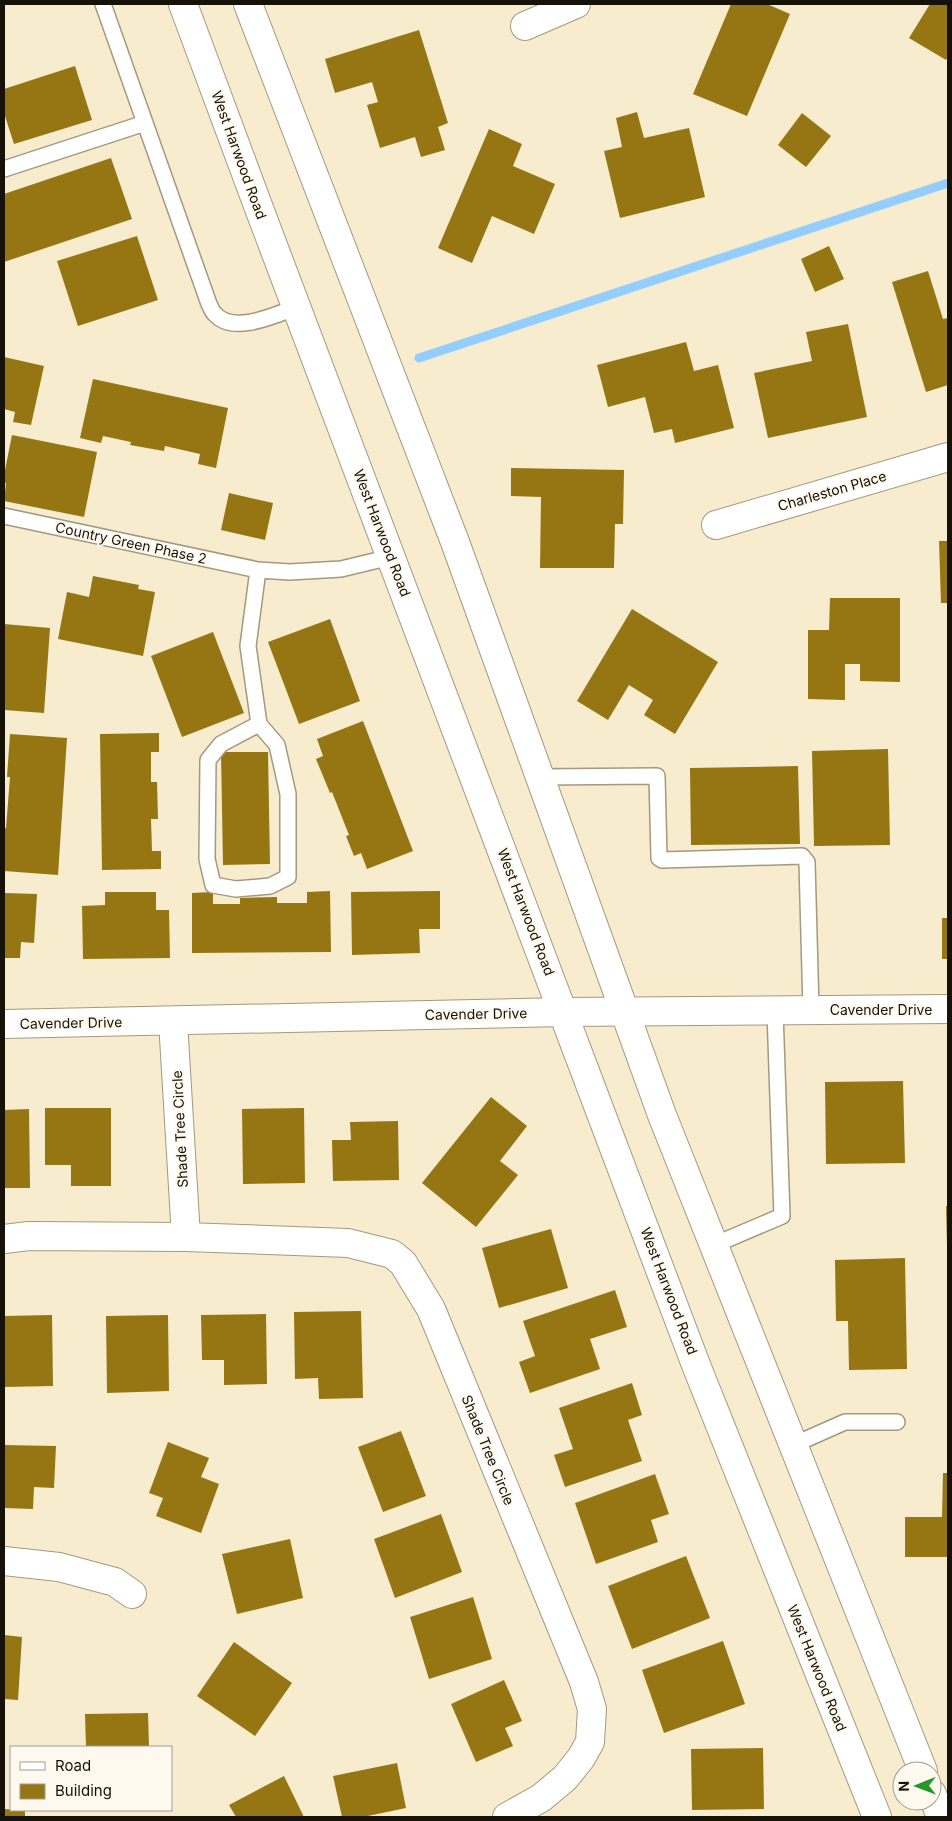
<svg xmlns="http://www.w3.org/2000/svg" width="952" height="1821" font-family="Inter,sans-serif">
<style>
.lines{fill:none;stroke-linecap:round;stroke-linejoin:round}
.stream{stroke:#94cefe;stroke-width:9}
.building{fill:#967613}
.lane-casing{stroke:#a4997e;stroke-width:18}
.street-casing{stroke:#a4997e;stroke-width:30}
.secondary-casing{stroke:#a4997e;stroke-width:30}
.lane{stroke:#fff;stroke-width:15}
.street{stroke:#fff;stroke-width:28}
.secondary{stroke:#fff;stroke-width:28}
.labels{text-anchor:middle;stroke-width:4;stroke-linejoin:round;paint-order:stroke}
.street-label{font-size:14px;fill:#161208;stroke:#fef9ee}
</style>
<rect width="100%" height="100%" fill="#f7ecce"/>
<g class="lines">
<path class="stream" d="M419 358 948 183"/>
</g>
<path class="building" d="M731 4H767L790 14 747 116 693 94Z
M930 4H948V56L946 60 909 38Z
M419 30 448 123 438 127 445 150 421 157 415 137 380 148 367 105 378 102 372 82 335 93 325 59Z
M75 66 92 120 14 144 4 113V89Z
M637 112 644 138 689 128 705 197 620 218 604 151 622 147 616 118Z
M802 113 831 136 806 167 778 145Z
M489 129 522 144 513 166 555 184 534 234 492 216 472 263 438 248Z
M111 158 132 219 4 262V194Z
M137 236 158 300 78 326 57 261Z
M829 246 844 279 815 292 801 259Z
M928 271 943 319 948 318V385L926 392 892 282Z
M848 324 867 417 768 438 754 373 812 361 806 332Z
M686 342 694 371 718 365 734 428 675 443 672 429 654 433 645 397 608 407 597 365Z
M4 357 44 366 31 425 13 422 15 412 4 409Z
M93 379 228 408 216 468 198 464 200 454 165 446 164 451 130 445 131 442 103 436 101 443 80 438Z
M12 435 97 452 84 517 4 501 6 483H4V475Z
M511 468 624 470 623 524H615L614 568H540L541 497 511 496Z
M229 493 273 503 265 540 221 530Z
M939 541H948V603H941Z
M93 576 139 585 138 589 155 592 143 656 58 639 67 592 89 597Z
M830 598H900V682L860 681V664H845V700L808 699V630H829Z
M632 609 718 662 675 734 644 715 653 700 629 685 608 720 577 701Z
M330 619 360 701 299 724 268 642Z
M4 624 50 628 44 713 4 710Z
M213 632 244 713 182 737 151 656Z
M363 721 413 851 367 869 361 853 354 856 346 836 349 835 332 792 330 793 316 759 323 756 317 739Z
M159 733V752H151V782H157L158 819H151L152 851H161V869L102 870 100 734Z
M10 734 67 738 58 875 4 871V828H6L10 777H7Z
M888 749 890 845 814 846 812 751Z
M221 752H268L270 864 223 865Z
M798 766 800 844 691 845 690 768Z
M330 891 331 952 192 953V893L213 892V904H240V898L277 897V903H307V892Z
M440 891V929H419L420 953 352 955 351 892Z
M105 892H156V910H169L170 958 83 959 82 906 105 905Z
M4 893 37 894 34 943 21 942 20 958H4Z
M942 918H948V959H942Z
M903 1081 905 1163 826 1164 825 1082Z
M491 1097 527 1126 500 1161 518 1175 476 1227 422 1183Z
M45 1108H111V1186H71V1165H45Z
M304 1108 305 1183 243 1184 242 1109Z
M29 1109 30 1188H4V1110Z
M398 1121 399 1180 333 1181 332 1140H351L350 1122Z
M946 1206H948V1247H947Z
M551 1229 568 1288 499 1308 482 1248Z
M905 1258 907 1369 849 1370 848 1321H836L835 1260Z
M615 1290 627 1327 590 1339 600 1369 530 1393 519 1362 535 1356 523 1321Z
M361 1311 363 1398 319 1399 318 1378 295 1379 294 1312Z
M266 1314 267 1384 224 1385V1360H202L201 1315Z
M52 1315 53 1386 4 1387V1316Z
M168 1315 169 1391 107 1393 106 1316Z
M632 1383 642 1415 628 1420 642 1461 565 1487 554 1455 573 1449 559 1408Z
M401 1431 426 1496 383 1512 358 1447Z
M168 1442 209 1458 201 1477 219 1484 201 1533 156 1516 163 1498 149 1493Z
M4 1445 56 1446 54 1488 34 1487 33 1509 4 1508Z
M943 1473H948V1557H905V1517H942Z
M655 1474 669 1514 651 1520 658 1542 596 1564 575 1503Z
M441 1514 462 1572 395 1598 374 1539Z
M290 1539 303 1598 237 1614 222 1554Z
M686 1556 710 1618 632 1649 608 1586Z
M473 1597 492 1659 429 1679 410 1617Z
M4 1635 22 1637 18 1700 4 1699Z
M723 1641 745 1704 664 1733 642 1670Z
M234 1642 292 1683 255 1736 197 1696Z
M504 1680 522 1721 505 1728 513 1746 476 1762 451 1704Z
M148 1713 149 1747H86L85 1714Z
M763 1748 764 1809 692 1810 691 1749Z
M397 1763 406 1808 363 1817H342L333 1776Z
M284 1776 304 1817H236L229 1805Z
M4 1809 25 1810V1817H4Z"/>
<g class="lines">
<defs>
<path id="lane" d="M103 4 209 304C211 307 212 312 215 314 233 335 275 315 297 307
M4 169 145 123
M4 516 258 570 290 572 341 569 391 557
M258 570 248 646 259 724 277 745 288 794V877L270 886 236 889 213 885 207 859 208 760 221 744 259 724
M540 777 657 776 659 858 662 860 802 856 807 862 811 1010
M714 1245 782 1216 775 1011
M793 1445 845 1422H897"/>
<path id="street" d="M525 26 576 4
M716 525 948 457
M173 1021 186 1237
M4 1024 564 1012 948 1009
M4 1239 29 1236 186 1237 348 1243 392 1254 403 1263 431 1309 584 1682 592 1709 590 1742 581 1758 565 1778 541 1798 507 1817
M4 1561 59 1567 115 1582 132 1594"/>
<path id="secondary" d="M183 4 260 211 696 1365 877 1817
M248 4 455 542 662 1115 923 1771
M932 1794 941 1817"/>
</defs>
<use href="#lane" class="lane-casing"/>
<use href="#street" class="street-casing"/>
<use href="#secondary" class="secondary-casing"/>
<use href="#lane" class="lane"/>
<use href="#street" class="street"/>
<use href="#secondary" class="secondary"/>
</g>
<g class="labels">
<g class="street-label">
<text transform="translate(239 155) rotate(70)" y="5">West Harwood Road</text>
<text transform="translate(832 491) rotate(-16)" y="5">Charleston Place</text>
<text transform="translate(382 533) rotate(69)" y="5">West Harwood Road</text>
<text transform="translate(131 543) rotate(12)" y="5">Country Green Phase 2</text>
<text transform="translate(526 912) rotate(69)" y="5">West Harwood Road</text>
<text x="881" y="1015">Cavender Drive</text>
<text transform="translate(476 1014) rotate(-1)" y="5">Cavender Drive</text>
<text transform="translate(71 1023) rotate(-1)" y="5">Cavender Drive</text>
<text transform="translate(180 1129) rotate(-93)" y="5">Shade Tree Circle</text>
<text transform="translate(669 1291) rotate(69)" y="5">West Harwood Road</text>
<text transform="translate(488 1450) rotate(68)" y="5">Shade Tree Circle</text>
<text transform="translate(817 1668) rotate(68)" y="5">West Harwood Road</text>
</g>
</g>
<rect width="952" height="1821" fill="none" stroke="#161208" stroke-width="10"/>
<rect x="10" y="1746" width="162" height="65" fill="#fef9ee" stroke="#a19d92"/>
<rect x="20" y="1762" width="25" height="8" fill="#ffffff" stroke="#a19d92"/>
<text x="55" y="1771" font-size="15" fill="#161208">Road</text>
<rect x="20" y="1784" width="25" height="15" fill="#967613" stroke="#a19d92"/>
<text x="55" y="1796" font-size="15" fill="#161208">Building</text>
<g transform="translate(917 1786) rotate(269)"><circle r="24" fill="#fef9ee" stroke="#a19d92"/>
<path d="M0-4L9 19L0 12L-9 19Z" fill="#239827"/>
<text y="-8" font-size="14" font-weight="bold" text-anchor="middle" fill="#161208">N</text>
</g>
</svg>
